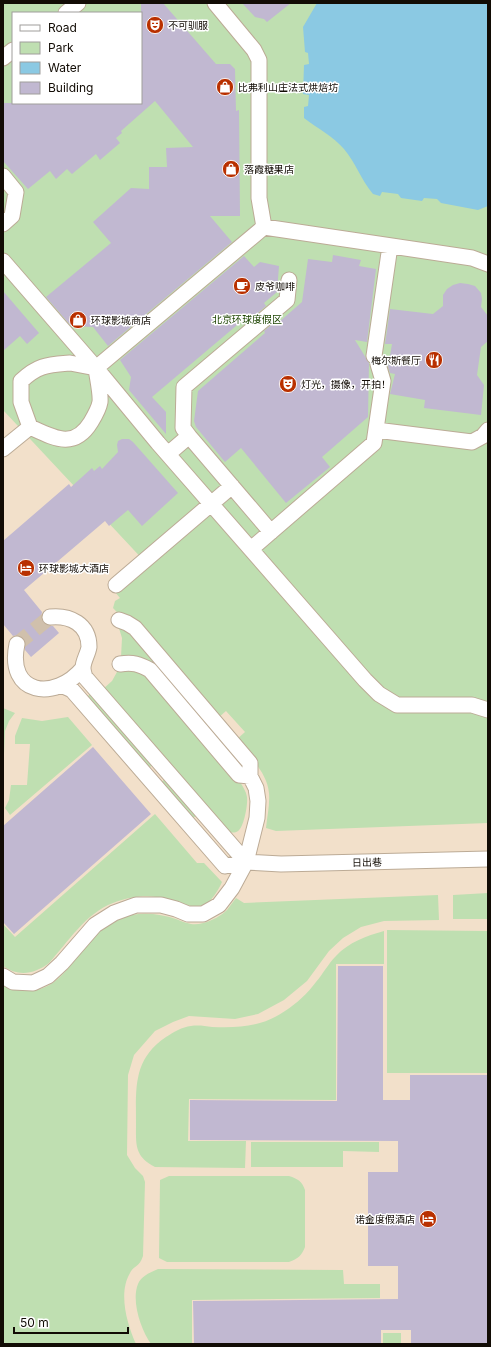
<svg xmlns="http://www.w3.org/2000/svg" width="491" height="1347" font-family="Inter,'Noto Sans SC',sans-serif">
<style>
.green{fill:#bfdfb1;fill-rule:evenodd}
.water{fill:#8bc9e3}
.building{fill:#c1b8d1}
.lines{fill:none;stroke-linecap:round;stroke-linejoin:round}
.minor-tunnel{stroke:#d0c0ac;stroke-width:15;stroke-dasharray:15 8;stroke-linecap:butt}
.minor-casing{stroke:#bcab96;stroke-width:17}
.minor{stroke:#fff;stroke-width:15}
.labels{text-anchor:middle;stroke-width:3;stroke-linejoin:round;paint-order:stroke}
.poi-label{font-size:10px;fill:#120c05;stroke:#fff;text-anchor:start}
.park-label{font-size:10px;fill:#1c4401;stroke:#fff}
.street-label{font-size:10px;fill:#120c05;stroke:#fff}
</style>
<rect width="100%" height="100%" fill="#f2e0ca"/>
<path class="green" d="M3 3H488V823L276 831 266 828C267 817 270 805 269 793 267 772 249 756 236 740L245 732 226 711 218 718 113 608 115 601 120 598 115 592 147 564 3 410ZM13 13H141V103H13Z
M118 625 126 628 230 748 226 751 140 658 132 656 121 657 122 638Z
M129 667 139 668 240 782C243 787 246 791 247 797 248 804 244 827 238 831 234 834 230 832 226 831L103 689 112 681 117 672Z
M91 693 153 764 148 769 86 698Z
M3 708 15 713 9 721 5 731 3 778Z
M68 717 92 745 10 815 5 808 9 800 11 785H27L30 744H15V736L22 718 42 721Z
M165 779 197 815 192 819 160 783Z
M155 814 197 863H204L222 882C203 923 188 901 156 897 142 895 126 898 113 903 86 913 68 942 49 963 35 974 18 977 3 966V924L15 937Z
M488 893V919H453V895Z
M438 895 439 920 384 921 361 927 343 938 329 951 307 981 284 1000 258 1014 235 1019 189 1016 173 1022 155 1031 134 1055 128 1075 127 1155 135 1168 143 1176 145 1182 143 1256C139 1268 134 1265 130 1273 118 1293 127 1324 136 1344H3V985C56 1007 68 961 99 932 104 927 111 923 117 920 136 911 157 913 176 919 181 921 186 923 191 924 202 926 219 918 227 910 230 906 233 902 236 898L244 903Z
M387 930 488 931V1073H387Z
M384 931V964H336V1100L189 1099 188 1141H246L245 1168 155 1167C134 1156 136 1144 136 1123 136 1088 133 1059 166 1037 174 1032 182 1027 191 1026 198 1025 205 1026 212 1027 239 1028 262 1027 285 1011 296 1004 308 993 316 982 323 974 328 964 336 956 349 942 366 936 384 931Z
M251 1142H379V1152L343 1151V1167H251Z
M169 1176H289C298 1179 302 1181 305 1190V1247C302 1255 298 1259 289 1262H167L159 1258 160 1180Z
M158 1269 343 1270 344 1284H380V1298L192 1300V1344H151C141 1330 131 1301 138 1284 141 1276 151 1272 158 1269Z
M383 1333H401V1344H383Z"/>
<path class="water" d="M317 3H488V206L478 210 441 203 437 199 424 198 422 201 401 198 398 194 382 192 380 196 373 194C361 180 356 163 344 149 334 137 317 128 304 118V107L308 106 309 95 303 94 304 65 309 64 308 53 305 52 303 27Z"/>
<path class="building" d="M141 3H163L216 64H230L235 69 236 111 239 110 240 216H210L232 242 108 346 93 327 71 326 46 297 111 243 93 222 131 188 149 189V167H167L166 148 193 147 155 101 121 131 122 133 116 138 120 143 100 160 96 154 72 174 67 169 56 179 50 171 28 189 3 161V103H141Z
M242 3H291L267 22 264 19 255 17Z
M333 255 361 260 359 266 376 269 367 342 355 340 369 363 368 417 322 457 330 467 286 503 241 448 225 462 196 427 194 421 198 391 265 333 264 331 277 320 279 322 302 302 308 259 332 262Z
M244 256 254 267 260 262 279 266 277 292 264 303 266 306 252 318 249 315 152 397 166 412V434L129 390 131 377 120 360Z
M460 283 468 284 475 286 481 293 482 299 481 307 488 316V341L481 347 477 375 484 385 481 415 424 408 425 400 390 394 395 374 390 373 388 367 392 344H385L390 309 433 314 443 306V295L447 289 453 285Z
M3 291 39 333 27 344 20 336 3 351Z
M122 439H129L133 442 178 493 142 526 128 510 109 526 105 521 24 590 42 612 41 617 43 622 46 625 53 626 59 633 31 657 25 650V641L22 637 18 635 13 636 3 624V541L69 484 71 487 92 468 94 471 100 466 102 469 118 452 117 445 118 441Z
M93 747 151 814 14 934 3 922V826Z
M338 966H383V1100H410V1075H488V1344H411V1330H381V1344H194L193 1301 398 1299V1266H368V1172H398V1141L190 1140V1100L337 1101Z"/>
<g class="lines">
<path class="minor-tunnel" d="M17 644 50 617"/>
<defs>
<path id="minor" d="M66 13 78 3
M3 58 13 50
M3 176 16 192 12 216 3 224
M264 227 472 258 488 264
M3 261 96 368 158 443 365 680 379 694 397 705H472L488 710
M374 356 390 246
M70 363 96 368C97 377 101 394 100 402 99 408 94 417 91 422 74 450 54 438 30 427L21 402V381C38 365 47 365 70 363Z
M96 368 264 227 259 198V60L254 50 215 3
M376 430 472 442 483 436 488 430
M189 436 183 428 184 387 287 300 289 280
M3 449 30 427
M168 454 189 436 271 532
M251 549 374 443 383 381 378 364
M116 585 232 486
M50 617C70 615 89 624 89 647 88 654 83 661 83 668 83 671 84 674 85 677L246 862
M17 644C6 695 55 702 83 668
M120 664C133 662 139 664 150 670L239 775 250 776
M61 685 72 690 225 866 246 862 281 864 488 859
M3 976 13 982 33 983 48 976 62 963 95 925 114 913 136 905H161L176 909 188 914H203L219 905 232 888 246 862 257 818 258 801 256 788 250 776V763L135 628 127 623 119 620"/>
</defs>
<use href="#minor" class="minor-casing"/>
<use href="#minor" class="minor"/>
</g>
<defs>
<symbol id="theatre-disc" viewBox="-11 -11 22 22"><circle r="9.5" fill="#b93000" stroke="#fff"/><path d="M-5-5.5Q0-4 5-5.5V0Q5 5 0 6Q-5 5-5 0ZM-3.3-2.5H-1v1.5H-3.3ZM1-2.5H3.3v1.5H1ZM-2.8 1Q0 5.5 2.8 1Z" fill="#fff"/></symbol>
<symbol id="shop-disc" viewBox="-11 -11 22 22"><circle r="9.5" fill="#b93000" stroke="#fff"/><path d="M-5-2.5h2.3a2.7 3.5 0 0 1 5.4 0H5L5.5 6h-11ZM-1.5-2.5h3a1.5 2.3 0 0 0-3 0Z" fill="#fff"/></symbol>
<symbol id="cafe-disc" viewBox="-11 -11 22 22"><circle r="9.5" fill="#b93000" stroke="#fff"/><path d="M-5.5-4.5H6V0H3Q3 3.5 0 3.5H-2.5Q-5.5 3.5-5.5 0ZM3-3.2v2h1.7v-2ZM-6 4.5H4V6H-6Z" fill="#fff"/></symbol>
<symbol id="restaurant-disc" viewBox="-11 -11 22 22"><circle r="9.5" fill="#b93000" stroke="#fff"/><path d="M-5-6h1v4h1v-4h1v4h1v-4h1v5L-1.5 .5V6h-2V.5L-5-1ZM5-6V6H3V1.5H1.5Q1.5-4 5-6Z" fill="#fff"/></symbol>
<symbol id="hotel-disc" viewBox="-11 -11 22 22"><circle r="9.5" fill="#b93000" stroke="#fff"/><path d="M-6-4.5h1.5V1H6V5H4.5V3h-9V5H-6ZM-4 0a1.8 1.8 0 1 1 3.6 0ZM.5 0V-2.5h3Q6-2.5 6 0Z" fill="#fff"/></symbol>
</defs>
<g fill-rule="evenodd">
<use href="#theatre-disc" x="145" y="15" width="20" height="20"/>
<use href="#shop-disc" x="215" y="77" width="20" height="20"/>
<use href="#shop-disc" x="221" y="159" width="20" height="20"/>
<use href="#cafe-disc" x="232" y="276" width="20" height="20"/>
<use href="#shop-disc" x="68" y="310" width="20" height="20"/>
<use href="#restaurant-disc" x="424" y="350" width="20" height="20"/>
<use href="#theatre-disc" x="278" y="374" width="20" height="20"/>
<use href="#hotel-disc" x="16" y="558" width="20" height="20"/>
<use href="#hotel-disc" x="418" y="1209" width="20" height="20"/>
</g>
<g class="labels">
<g class="poi-label">
<text x="168" y="29">不可驯服</text>
<text x="238" y="91">比弗利山庄法式烘焙坊</text>
<text x="244" y="173">落霞糖果店</text>
<text x="255" y="290">皮爷咖啡</text>
<text x="91" y="324">环球影城商店</text>
<text x="421" y="364" text-anchor="end">梅尔斯餐厅</text>
<text x="301" y="388">灯光，摄像，开拍！</text>
<text x="39" y="572">环球影城大酒店</text>
<text x="415" y="1223" text-anchor="end">诺金度假酒店</text>
</g>
<g class="park-label">
<text x="247" y="323">北京环球度假区</text>
</g>
<g class="street-label">
<text transform="translate(367 862) rotate(-1)" y="4">日出巷</text>
</g>
</g>
<rect width="491" height="1347" fill="none" stroke="#120c05" stroke-width="8"/>
<rect x="12" y="12" width="130" height="92" fill="#ffffff" stroke="#a09e9b"/>
<rect x="20" y="25" width="20" height="6" fill="#ffffff" stroke="#a09e9b"/>
<text x="48" y="32" font-size="12" fill="#120c05">Road</text>
<rect x="20" y="42" width="20" height="12" fill="#bfdfb1" stroke="#a09e9b"/>
<text x="48" y="52" font-size="12" fill="#120c05">Park</text>
<rect x="20" y="62" width="20" height="12" fill="#8bc9e3" stroke="#a09e9b"/>
<text x="48" y="72" font-size="12" fill="#120c05">Water</text>
<rect x="20" y="82" width="20" height="12" fill="#c1b8d1" stroke="#a09e9b"/>
<text x="48" y="92" font-size="12" fill="#120c05">Building</text>
<path d="M14 1327v6h114v-6" fill="none" stroke="#120c05" stroke-width="2"/>
<text x="20" y="1327" font-size="12" fill="#120c05" stroke="#ffffff" stroke-width="3" paint-order="stroke">50 m</text>
</svg>
